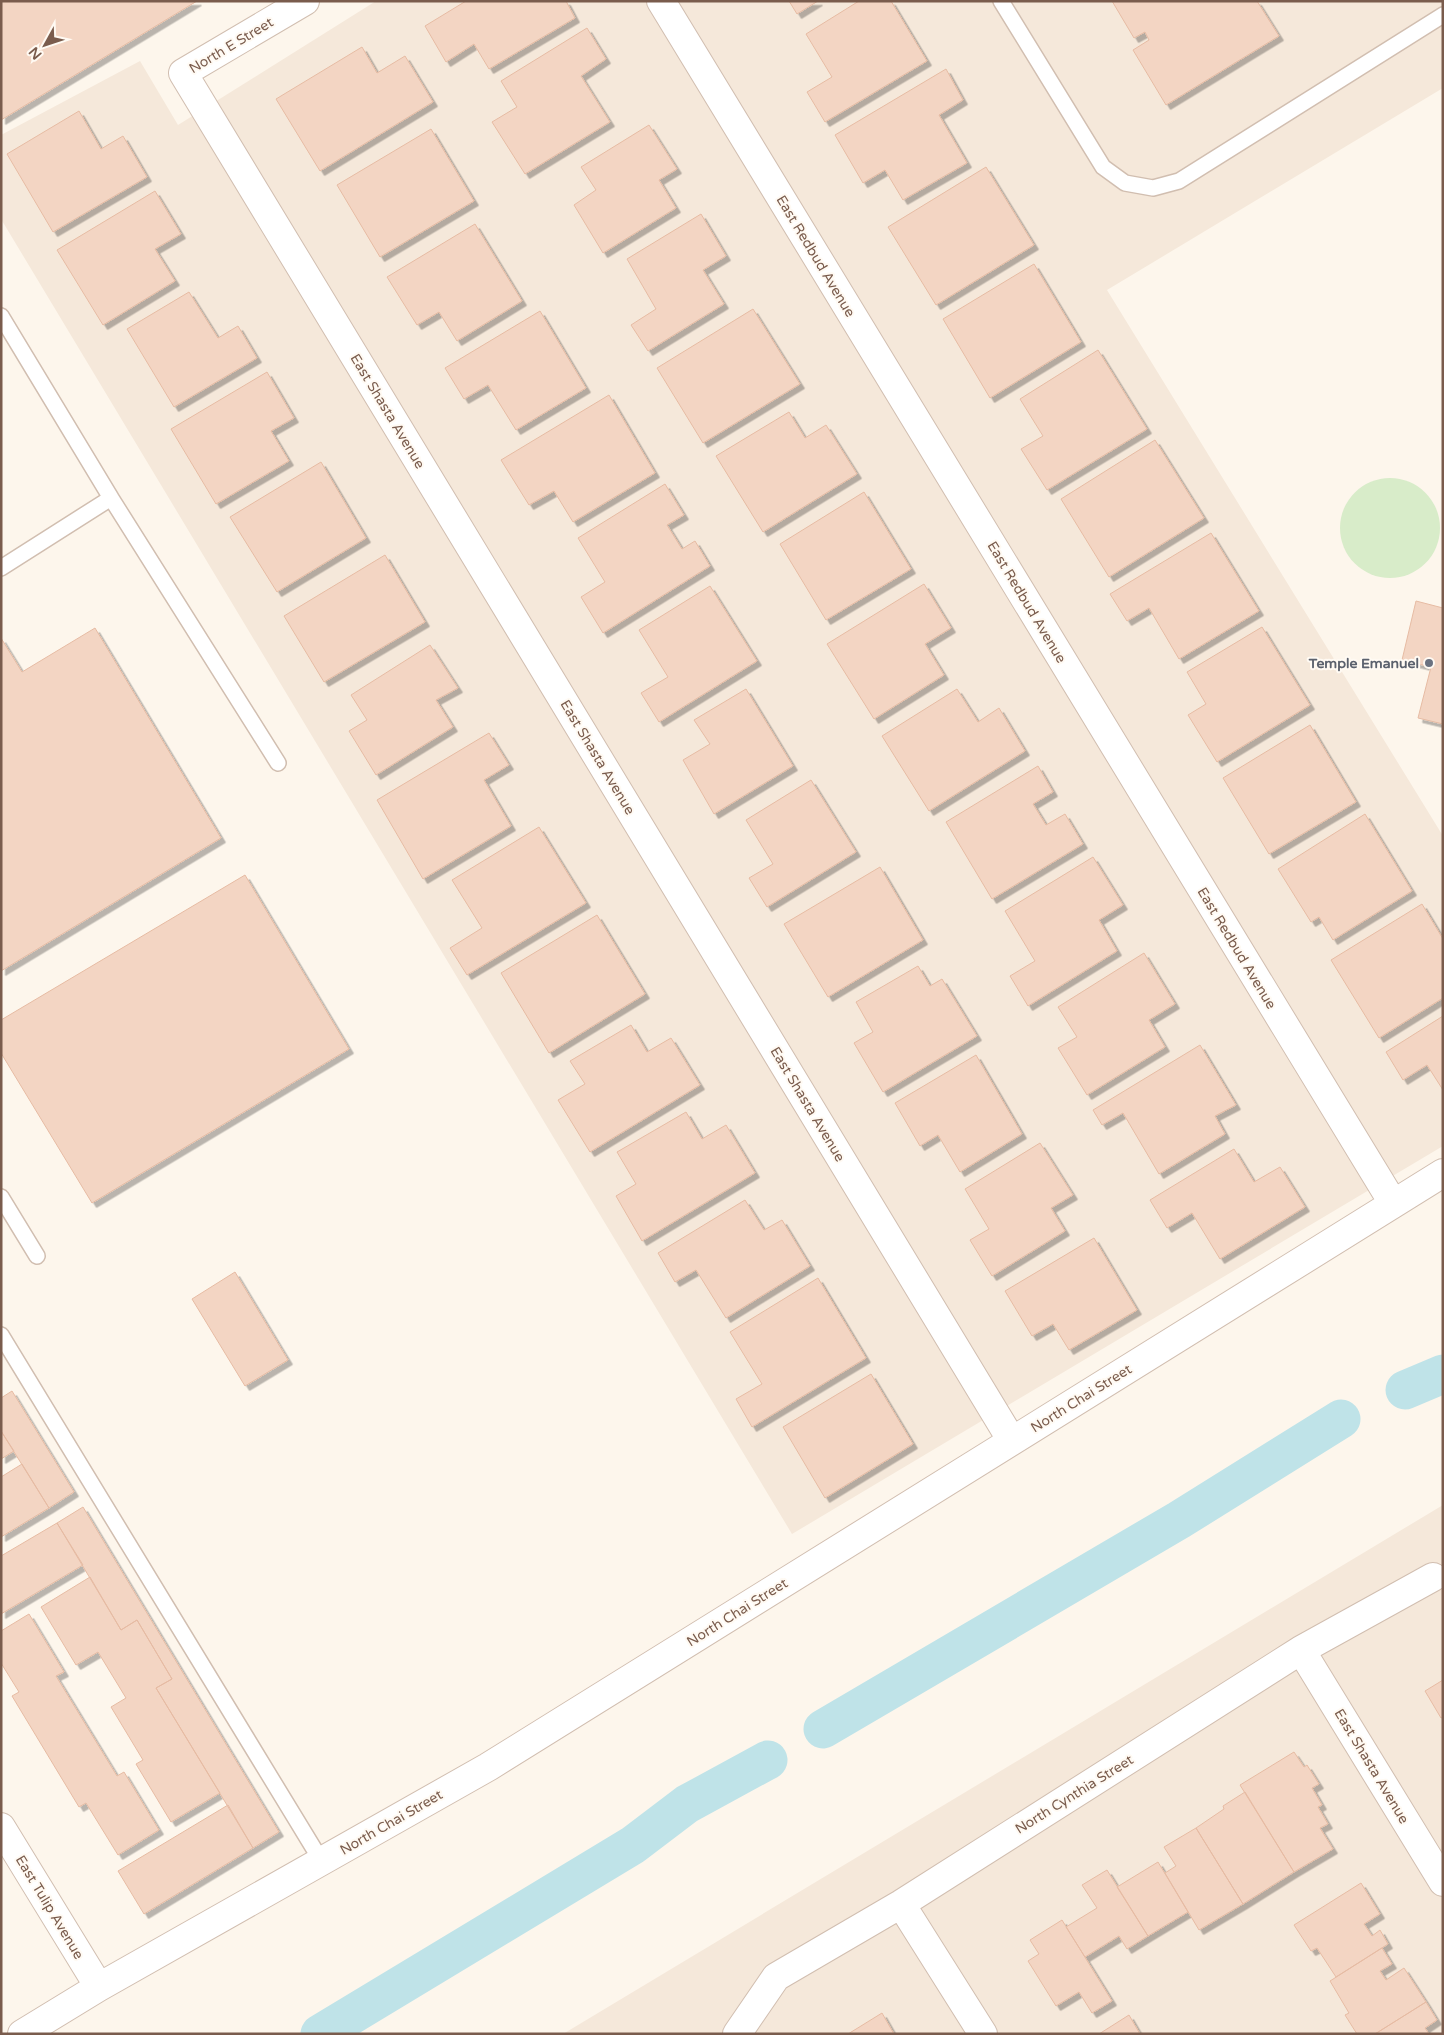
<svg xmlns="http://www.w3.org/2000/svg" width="1444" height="2035" font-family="'Varela Round',sans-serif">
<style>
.residential{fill:#f5e8da}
.green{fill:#d8ecc9}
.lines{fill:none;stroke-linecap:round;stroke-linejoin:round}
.canal{stroke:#bfe3e8;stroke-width:39}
.building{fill:#f3d5c3;stroke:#e6bba3;filter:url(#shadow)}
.lane-casing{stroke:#d1beb0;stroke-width:18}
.street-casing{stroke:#d1beb0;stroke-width:30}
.lane{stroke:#fff;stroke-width:15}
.street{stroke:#fff;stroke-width:28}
.worship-dot{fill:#6b7280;stroke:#fffaf3;stroke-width:2}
.labels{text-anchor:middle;stroke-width:4;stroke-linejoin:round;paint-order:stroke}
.street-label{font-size:14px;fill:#7a5c4d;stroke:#fffaf3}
.worship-label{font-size:14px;font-weight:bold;fill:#5b616d;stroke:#fffaf3;text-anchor:end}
</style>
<defs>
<filter id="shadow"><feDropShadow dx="4.5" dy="4.5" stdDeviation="0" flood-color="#0004"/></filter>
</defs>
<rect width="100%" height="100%" fill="#fdf6ec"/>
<path class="residential" d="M376 1H1443V88L1107 290 1443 836V1146L792 1534 1 219V135L140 61 178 125Z
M1443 1505V2034H563Z"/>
<path class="green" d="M1340 528a50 50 0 1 1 100 0a50 50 0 1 1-100 0Z"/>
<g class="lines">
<path class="canal" d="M1405 1390 1443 1374
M823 1729 1179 1520 1341 1419
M320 2034 633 1845 687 1804 768 1760"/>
</g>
<path class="building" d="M1 1H197L1 120Z
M466 1H566L575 18 489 69 474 44 446 62 425 26Z
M789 1H818L797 14Z
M859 1H891L927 61 825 122 807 92 832 77 806 34Z
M1112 1H1257L1279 36 1166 105 1133 50 1149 40 1145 32 1134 38Z
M587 28 606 59 581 76 610 122 525 174 492 122 517 107 501 81Z
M362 47 377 73 405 56 433 102 320 171 276 99Z
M946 69 963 100 939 115 967 163 903 200 885 170 863 183 835 135Z
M79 111 101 149 123 136 147 177 53 232 7 154Z
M649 125 677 169 659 180 676 208 603 253 574 205 596 190 581 167Z
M431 129 474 201 380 257 337 185Z
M986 167 1034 245 936 305 888 227Z
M155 191 181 234 155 249 175 281 103 325 57 250Z
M701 214 726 256 703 270 724 304 648 351 631 325 656 309 627 259Z
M475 224 522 301 457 341 439 312 417 325 387 277Z
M1034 264 1081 342 990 398 943 319Z
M189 292 218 338 238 326 257 358 174 407 127 329Z
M753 309 800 384 703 443 657 368Z
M540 311 586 388 516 430 488 385 464 399 445 368Z
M1098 350 1147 429 1047 490 1021 449 1043 436 1020 399Z
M267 372 294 418 271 431 289 461 216 504 171 429Z
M609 395 655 473 573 522 554 491 529 505 501 460Z
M789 412 805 438 826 425 857 474 763 532 716 456Z
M1155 440 1204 518 1109 577 1061 499Z
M321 462 366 538 277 592 230 517Z
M665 484 684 515 667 525 682 549 695 541 710 566 603 633 581 597 605 582 578 538Z
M864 492 911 569 826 620 780 544Z
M1211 533 1259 611 1179 659 1149 608 1127 621 1110 594Z
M385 555 425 622 324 682 284 616Z
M924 584 951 628 925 644 944 675 874 719 827 644Z
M710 586 757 661 659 722 641 693 668 677 639 630Z
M1416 601 1443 608V724L1418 718 1431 667 1402 660Z
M1262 627 1310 705 1217 762 1188 715 1206 704 1187 672Z
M95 628 221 838 1 971V638L22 672Z
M430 645 458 688 436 700 453 727 376 775 349 731 367 720 351 695Z
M746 689 793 766 714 814 683 760 710 744 694 720Z
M957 689 978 722 999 708 1025 751 929 811 882 736Z
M1310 725 1356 802 1269 854 1223 778Z
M489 733 509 765 484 780 511 826 423 879 377 800Z
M1038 766 1053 792 1033 804 1046 825 1065 814 1083 844 992 899 946 822Z
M811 780 856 852 767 907 749 878 773 864 746 820Z
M1365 814 1412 891 1333 940 1319 917 1311 922 1278 869Z
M539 827 586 903 467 975 450 948 482 928 452 880Z
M1093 857 1123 905 1099 920 1117 951 1028 1006 1010 976 1035 961 1005 911Z
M880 867 923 940 828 997 784 924Z
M245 875 349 1049 92 1203 1 1053V1020Z
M1422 904 1443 939V998L1379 1038 1331 960Z
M597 915 645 994 549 1053 501 973Z
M1144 953 1175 1004 1149 1020 1165 1047 1087 1095 1058 1048 1077 1037 1058 1007Z
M918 966 930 986 942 979 977 1036 883 1092 854 1043 873 1032 856 1002Z
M1443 1016V1090L1427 1065 1403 1080 1386 1052Z
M631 1025 647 1052 671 1038 700 1085 590 1152 558 1100 585 1084 570 1061Z
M1200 1045 1236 1105 1215 1116 1225 1134 1159 1174 1123 1113 1102 1125 1093 1110Z
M976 1055 1022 1134 960 1172 938 1135 920 1146 895 1103Z
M686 1112 702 1139 726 1125 755 1173 642 1241 616 1196 636 1184 617 1152Z
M1040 1143 1073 1195 1051 1208 1065 1231 992 1276 970 1240 989 1229 965 1189Z
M1234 1149 1254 1182 1280 1167 1305 1207 1220 1259 1192 1213 1167 1228 1150 1200Z
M745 1200 764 1230 782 1220 810 1266 726 1318 696 1270 675 1282 658 1253Z
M1094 1238 1137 1310 1069 1350 1053 1324 1032 1336 1005 1291Z
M235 1272 288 1360 245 1386 192 1299Z
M818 1278 866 1358 752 1427 736 1399 762 1384 730 1332Z
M871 1374 913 1444 825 1498 783 1427Z
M12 1391 74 1492 49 1508 1 1431V1398Z
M1 1431 14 1451 1 1459Z
M22 1464 49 1508 1 1537V1477Z
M83 1507 279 1832 253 1848 156 1688 172 1679 137 1620 121 1630 57 1523Z
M57 1523 83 1565 1 1614V1556Z
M90 1577 121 1630 137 1620 172 1679 156 1688 220 1793 171 1822 136 1764 143 1760 111 1707 126 1698 98 1652 76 1665 41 1607Z
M29 1614 64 1672 56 1676 117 1776 124 1772 159 1830 118 1855 86 1803 79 1807 12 1696 19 1692 1 1663V1631Z
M1443 1680V1717L1441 1718 1425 1691Z
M1294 1752 1304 1767 1307 1765 1319 1784 1312 1788 1322 1805 1318 1807 1328 1824 1320 1828 1333 1849 1294 1872 1240 1785Z
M1245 1792 1294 1872 1243 1904 1196 1828 1224 1809 1223 1806Z
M228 1805 253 1848 144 1914 118 1871Z
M1196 1828 1243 1904 1199 1930 1165 1873 1176 1866 1164 1847Z
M1158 1862 1188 1912 1148 1936 1117 1887Z
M1107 1870 1148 1936 1127 1949 1119 1936 1085 1957 1066 1927 1097 1908 1082 1885Z
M1361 1883 1380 1914 1364 1924 1372 1936 1380 1930 1388 1944 1336 1977 1317 1948 1311 1951 1294 1925Z
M1062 1920 1112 2001 1092 2013 1079 1992 1056 2006 1028 1961 1039 1954 1030 1940Z
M1382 1948 1392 1964 1380 1971 1386 1980 1404 1968 1426 2002 1375 2034H1357L1345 2015 1349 2013 1330 1981Z
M1426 2002 1437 2020 1425 2028 1429 2034H1375Z
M882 2013 894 2034H848Z
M1129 2015 1140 2034H1099Z"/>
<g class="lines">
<defs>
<path id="lane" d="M1001 1 1103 167 1125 183 1153 188 1179 181 1443 15
M1 316 111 498 1 568
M111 498 278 763
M1 1197 37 1256
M1 1335 322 1862"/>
<path id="street" d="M305 1 183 73 1012 1441
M661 1 1393 1203
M1301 1650 1443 1882
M1 1827 99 1987
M901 1904 983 2034
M22 2034 99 1987 488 1767 1443 1173
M737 2034 776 1977 901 1904 1301 1650 1433 1577"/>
</defs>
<use href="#lane" class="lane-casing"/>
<use href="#street" class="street-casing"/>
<use href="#lane" class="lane"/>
<use href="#street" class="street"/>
</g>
<circle class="worship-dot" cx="1429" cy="663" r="5"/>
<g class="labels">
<g class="street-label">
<text transform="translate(231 45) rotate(-31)" y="5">North E Street</text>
<text transform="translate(816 256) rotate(59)" y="5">East Redbud Avenue</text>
<text transform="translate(388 411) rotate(59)" y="5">East Shasta Avenue</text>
<text transform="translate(1027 602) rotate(59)" y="5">East Redbud Avenue</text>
<text transform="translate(598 757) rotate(59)" y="5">East Shasta Avenue</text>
<text transform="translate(1237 948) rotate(59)" y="5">East Redbud Avenue</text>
<text transform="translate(808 1104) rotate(59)" y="5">East Shasta Avenue</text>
<text transform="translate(1081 1398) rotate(-32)" y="5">North Chai Street</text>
<text transform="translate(737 1612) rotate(-32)" y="5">North Chai Street</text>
<text transform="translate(1372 1766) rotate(59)" y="5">East Shasta Avenue</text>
<text transform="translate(1074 1794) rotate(-32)" y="5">North Cynthia Street</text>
<text transform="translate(391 1822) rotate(-30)" y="5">North Chai Street</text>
<text transform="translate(50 1907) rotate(59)" y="5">East Tulip Avenue</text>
</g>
<g class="worship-label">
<text x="1419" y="668">Temple Emanuel</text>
</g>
</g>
<rect width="1444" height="2035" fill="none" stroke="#7a5c4d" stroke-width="5"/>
<g transform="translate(45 45) rotate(230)" stroke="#fffaf3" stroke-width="4" paint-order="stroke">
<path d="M0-4L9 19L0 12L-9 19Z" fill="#7a5c4d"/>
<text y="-8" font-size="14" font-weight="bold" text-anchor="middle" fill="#7a5c4d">N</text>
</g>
</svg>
